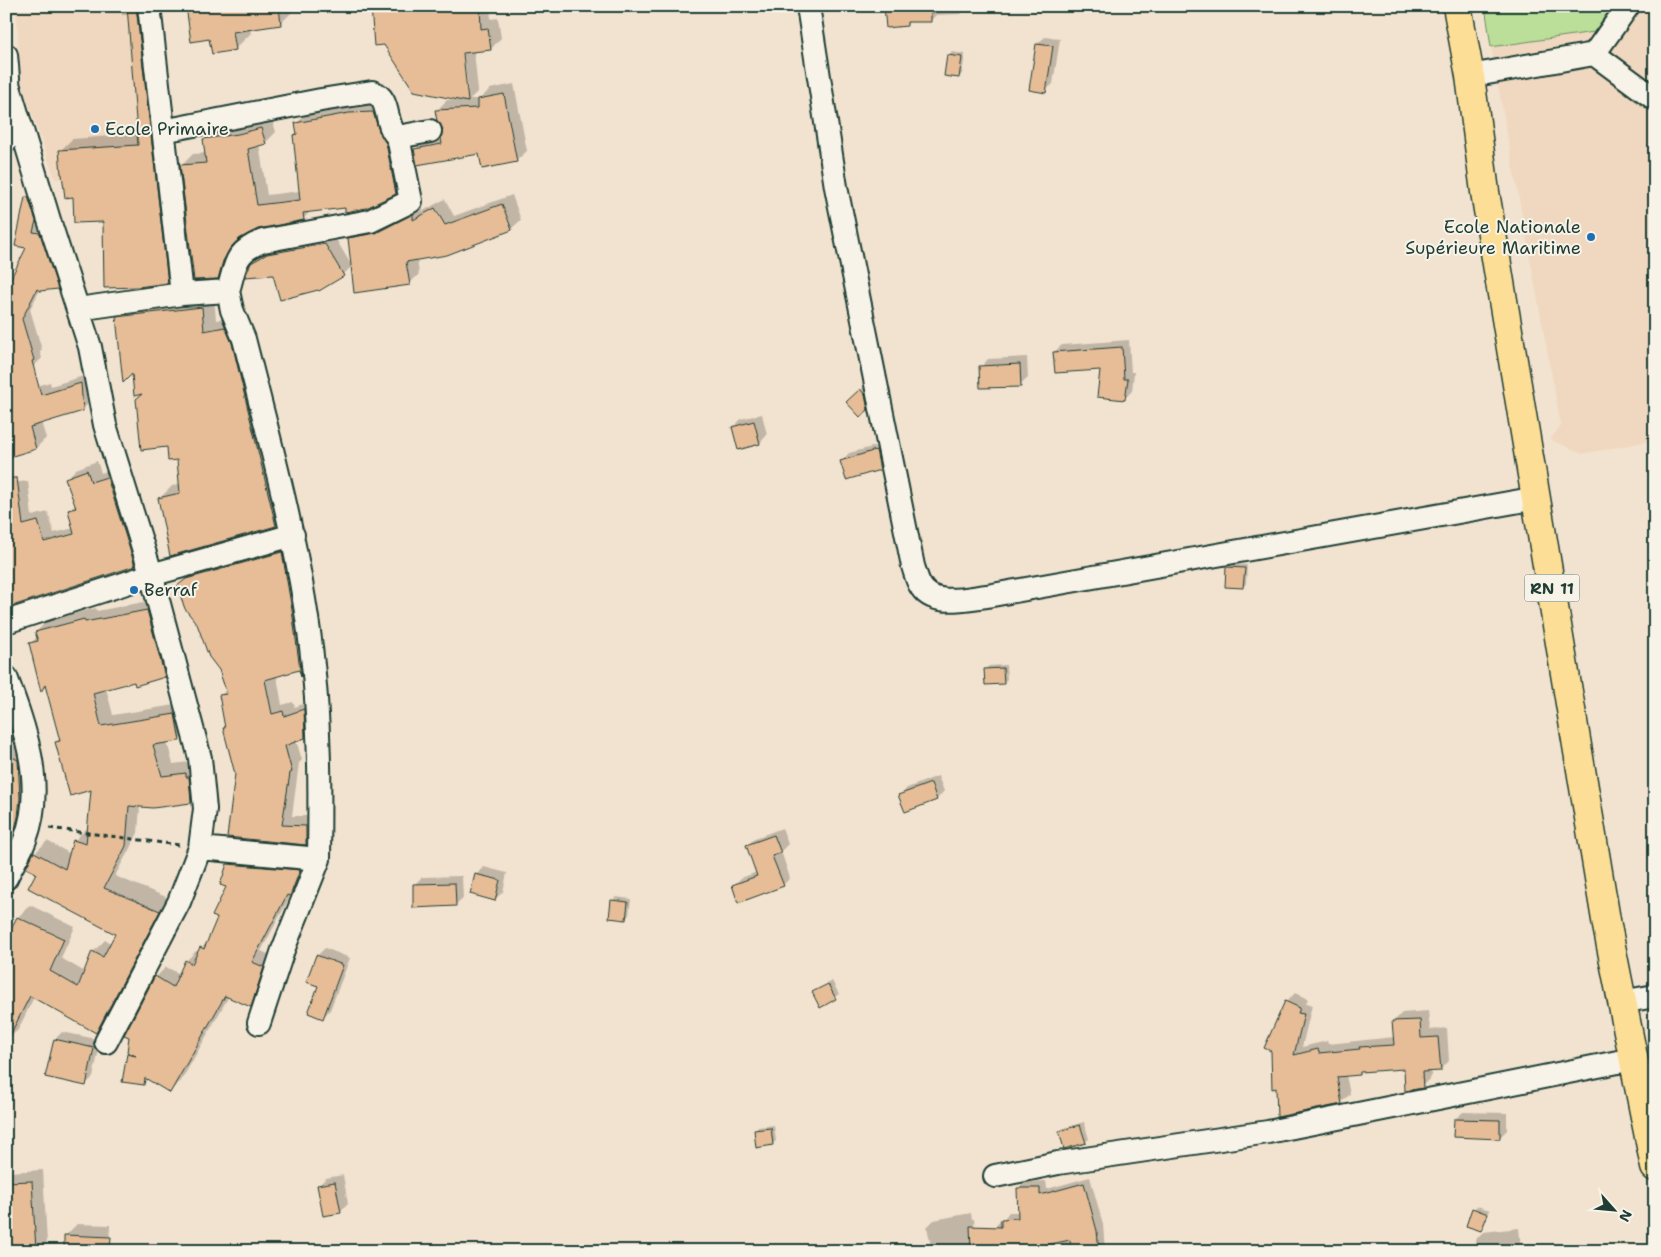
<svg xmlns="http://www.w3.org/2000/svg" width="1661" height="1257" font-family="'Shantell Sans',sans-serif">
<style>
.built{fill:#efd8bf}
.green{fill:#bbde98;stroke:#6d8e66}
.shadow{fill:#0003;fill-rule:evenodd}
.building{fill:#e7bd97;stroke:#1f3d34}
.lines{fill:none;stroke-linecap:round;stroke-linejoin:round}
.minor-casing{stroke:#1f3d34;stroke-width:26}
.primary-casing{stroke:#1f3d34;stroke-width:31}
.path{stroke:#1f3d34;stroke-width:3;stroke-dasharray:5 4;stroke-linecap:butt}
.minor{stroke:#f7f3e8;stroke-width:22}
.primary{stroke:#fdde96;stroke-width:28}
.poi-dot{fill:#1f6fb2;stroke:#f7f3e8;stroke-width:2}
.labels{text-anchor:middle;stroke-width:4;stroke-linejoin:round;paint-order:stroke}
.shield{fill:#f7f3e8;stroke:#60746a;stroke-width:1}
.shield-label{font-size:16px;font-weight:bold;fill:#1f3d34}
.poi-label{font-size:18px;fill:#1f3d34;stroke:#f7f3e8;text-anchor:start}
</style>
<rect width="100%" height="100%" fill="#f2e3d0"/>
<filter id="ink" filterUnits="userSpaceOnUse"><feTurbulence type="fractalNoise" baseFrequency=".02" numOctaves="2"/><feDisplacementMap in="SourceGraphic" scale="10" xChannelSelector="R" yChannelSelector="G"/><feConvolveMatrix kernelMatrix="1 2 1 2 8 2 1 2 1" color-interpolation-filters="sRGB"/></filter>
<g filter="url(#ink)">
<path class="built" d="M16 6H138L159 175 55 179 21 83Z
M1485 6H1655V440L1582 454 1550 439 1561 426 1491 47Z"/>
<path class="green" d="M1485 6H1612L1594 32 1491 47Z"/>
<path class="shadow" d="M121 6H149L179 270 167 282 104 221 74 195 60 151 72 139 138 134 129 15H122Z
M187 6H296V8L281 23 250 28 251 33 235 49 210 37Z
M372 6H490L491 19 498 18 501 38 491 49 474 51 478 91 470 99H480L490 89 514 84 527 151 516 161 480 152 415 150 426 139 442 136 444 129 437 110 447 100H457ZM461 47H463L468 90H466Z
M885 6H969L961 14 936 15 931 20 910 21 906 25Z
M1045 37 1060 39 1053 84 1045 91 1037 44Z
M952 52 965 54 962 74 959 77 948 56Z
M384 102 406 182 395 193 346 207 311 211 303 219 260 227 246 233 237 240 228 266 217 277 182 165 193 154 206 153 204 140 215 129 272 118 276 132 265 143 259 144 267 195 300 191 295 135 298 132 296 124 307 113 361 103Z
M35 189 66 280 57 288 40 290 30 309 42 350 40 352 42 358 33 367 6 292 9 279 14 274 27 247 15 244 18 239 27 197Z
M512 195 521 220 511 229 417 259 419 274 409 284 350 239 359 229 386 224 423 206V211L445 199 454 216Z
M334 236 352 266 343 275 319 288 274 273 252 264 262 254 277 245Z
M214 296 216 320 237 315 288 512 276 525 171 554 159 499 172 486 180 484 178 458 137 399 144 392 133 371 117 317 130 305Z
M1129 340 1131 372H1134L1132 391 1124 399 1102 368 1054 352 1062 345Z
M1027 357 1028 378 1020 385 981 367 988 359Z
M90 374 92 400 82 410 41 422 46 438 36 448 8 457 11 483 28 481 32 516 48 512 54 533 74 528 69 510 76 504 66 479 76 469 97 461 101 473 117 468 144 555 134 565 6 607V396L50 382 51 386Z
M864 387 868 391 871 406 860 416 848 402Z
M762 414 767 435 760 443 739 448 734 427 741 419Z
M884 444 887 461 879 469 842 461 849 453Z
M292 542 311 666 302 675 300 668 277 677 282 705 293 702 295 707 313 700 315 727 304 737 296 740 302 760 299 763 292 816H316V833L306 843 228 836 237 773 220 696 227 689 220 669 179 586 189 576Z
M1231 564 1247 565 1246 584 1242 587 1227 567Z
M159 599 176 664 164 676 135 681 106 688 113 715 187 703 191 728 179 740 167 742 173 764 197 761 203 790 191 802 140 806 138 833 115 876 171 899 107 1020 95 1032 34 997 18 1030 6 1041 15 946 6 942 18 917 30 905 75 927 61 958 85 972 93 952 105 940 111 943 116 933 37 872 35 853 47 841 71 854 74 841 86 829 88 830 92 789 56 742 60 738 46 685 42 690 30 644 38 636 36 632 48 620 96 608 97 611Z
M1006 665 1007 679 1003 683 985 669 989 666Z
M6 674 25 727 14 746 22 744 30 804 6 858Z
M938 776 944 791 937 799 900 796 907 788Z
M782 828 788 844 781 851 790 878 783 885 733 886 741 878 757 872 747 846 755 838Z
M238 854 310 860 300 884 292 893 261 951 273 956 261 995 250 1005 229 996 181 1081 170 1091 148 1079 144 1084 128 1055 131 1052 156 977 166 967 180 974 186 961 196 951 199 952 209 939 219 917 227 886 228 864Z
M484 867 507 873 503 892 495 899 476 875Z
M462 876 463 898 455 905 414 885 422 877Z
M616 897 631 899 629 915 626 918 612 901Z
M325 948 350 958 330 1010 322 1018 317 956Z
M832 981 839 994 821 1006 814 993Z
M1295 993 1308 999 1306 1004 1312 1005 1302 1047 1327 1041 1328 1044 1394 1037 1393 1022 1402 1013 1428 1011 1430 1030 1447 1028 1449 1061 1440 1070H1431V1077L1422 1086 1405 1068 1362 1071 1359 1074 1346 1075 1350 1094 1341 1103 1278 1115 1286 1002Z
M62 1032 101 1040 93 1077 86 1084 55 1039Z
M1463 1112 1507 1113V1130L1499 1138 1455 1119Z
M1084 1122 1089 1139 1085 1142 1060 1131 1064 1128Z
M774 1125 776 1141 772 1144 755 1131 758 1127Z
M43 1170 47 1243 40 1251H12V1240L6 1241V1174L8 1172Z
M343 1175 348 1204 340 1212 319 1185 326 1178Z
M1090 1177 1103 1224 1105 1251H1061L1059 1241 1027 1247 1028 1251H1000L994 1227 1000 1220H1003L1009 1212H1019V1188L1025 1182 1046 1181 1047 1189Z
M1477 1206 1490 1210 1484 1226 1481 1230 1474 1209Z
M971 1213 972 1219H974L977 1251H932L927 1227 934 1220Z
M77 1224 110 1225 109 1251 65 1236Z
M1519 1228 1521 1248 1518 1251H1476L1475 1240 1483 1232Z"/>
<path class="building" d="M127 6H136L168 283 138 287 104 288 103 222 74 223 73 197 65 198 62 174H61L59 150 138 145Z
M186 6H279L281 25 233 32 236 50 212 54 209 39 191 42Z
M371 6H480L481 29 488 28 491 50 463 53 468 102 414 91 384 45 374 46Z
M884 6H931V22H907V26L886 28Z
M1036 44 1053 46 1046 93 1029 90Z
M947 55 962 57 959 78 944 76Z
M504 94 517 162 482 169 479 154 417 165 414 149 442 144 441 138 443 129 437 121 435 110 478 108V99Z
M373 112 379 131 386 143 396 194 366 208 345 212V208L303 213 304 220 258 229 239 239 231 247 223 261 218 279 194 280 180 165 206 163 203 139 238 134 261 128 266 144 248 149 257 205 300 200 293 135 297 134 295 123 349 113Z
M25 197H28L36 221 33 232 40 233 58 289 40 291 37 289 22 319 34 360 32 361 41 395 81 383 83 411 30 427 36 449 6 458V288L26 248 15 246Z
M502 204 512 230 447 255 406 262 410 285 354 293 348 238 376 233 413 214V220L435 208 445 225Z
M325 244 344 276 319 291 318 290 280 300 273 275 245 277 251 263 267 254Z
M202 307 204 331 225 327 232 343 276 526 170 556 158 498 180 493 177 460 168 461 167 447 141 450 136 399 142 394 134 396 132 374 123 383 116 317Z
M1122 347 1124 379H1128L1125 400 1097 397 1100 370 1055 373 1053 352Z
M1020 364 1021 387 980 388 979 366Z
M860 389 865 395 868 410 860 417 846 402Z
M754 421 760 444 738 450 732 427Z
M876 450 880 470 846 480 840 461Z
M87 470 91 482 107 477 135 566 6 608V478H17L23 525 38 521 44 542 74 534 68 510 76 508 65 478Z
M282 552 292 610 301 677 299 670 265 680 272 714 283 711 284 716 304 709 305 738 285 746 292 772 290 773 282 825 306 826V845L227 837 235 774 223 728H225L219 695 227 694 219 670 209 657 197 624 185 609 177 586 186 579Z
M1226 567 1245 568 1243 588 1225 587Z
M147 610 165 677 135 686 134 682 93 693 101 726 175 714 180 741 153 745 162 776 186 773V777H189L191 803 153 808 129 806 126 846 104 888 160 911 96 1033 30 996 6 1043V963L13 947 6 944V939L17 917 64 939 50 971 78 987 92 951 103 957 115 934 28 888 36 873 26 868 34 852 65 869 73 840 86 844 91 790 70 796 55 742 60 741 45 685 41 692 29 643 38 641 35 632 84 619 85 622Z
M1003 668 1004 684 985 685 984 669Z
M6 717 13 741 6 753Z
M6 754 18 760 20 798 18 817 13 836 6 849Z
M931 783 937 800 905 812 898 795Z
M774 835 781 853 772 856 784 886 738 903 732 885 757 876 746 845Z
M227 864 300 870 290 896 287 895 252 962 264 967 251 1007 225 996 170 1093 145 1078 144 1085 122 1082 127 1054 136 1056 127 1052 129 1037 124 1035 155 976 173 987 185 960 192 964 200 947 204 949 217 918 212 916 226 887 220 885Z
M475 874 500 880 495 901 470 894Z
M455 883 456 906 413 908V884Z
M611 900 628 902 626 920 609 918Z
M316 955 343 965 323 1019 308 1013 318 986 306 982Z
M828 984 836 999 820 1008 812 992Z
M1285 1001 1300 1008 1298 1013 1304 1014 1294 1055 1318 1049 1319 1053 1360 1049 1359 1047 1394 1045 1392 1021 1420 1020 1421 1038 1438 1037 1441 1071 1422 1072 1423 1088 1405 1091 1404 1069 1360 1072V1075L1337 1077 1342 1104 1277 1117 1276 1088 1272 1089 1271 1051 1264 1048Z
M54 1039 94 1048 86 1086 45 1077Z
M1454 1119 1500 1120V1139L1453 1137Z
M1080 1125 1086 1143 1064 1149 1059 1131Z
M771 1128 773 1145 756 1148 754 1130Z
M32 1181 36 1251H11V1242H6V1182Z
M335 1182 341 1213 323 1216 317 1185Z
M1084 1183 1097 1231 1099 1251H1071L1070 1240 1022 1250V1247L971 1249 970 1226 1001 1227V1219L1018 1218 1017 1188H1040V1195Z
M1472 1208 1488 1214 1481 1231 1466 1226Z
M64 1235 111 1237 110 1251H64Z"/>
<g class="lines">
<defs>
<path id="minor" d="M149 6 182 294
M808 6 836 187 913 566C915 572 917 580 920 585 932 608 966 598 987 596L1537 498
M1594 54 1655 99
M6 55C9 83 11 112 6 141
M1470 76 1594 54 1628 6
M9 87 49 220 90 347 105 425 150 570 200 758 205 809 200 848 179 902 106 1042
M163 131 321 100 372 92C392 98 383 125 398 137L430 131
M228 291C236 264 234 252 263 241L370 221 411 201 398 137
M78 309 182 294 228 291 232 310 244 339C270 441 298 543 311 647 320 718 320 789 319 859
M6 622 151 575 293 535
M6 677C25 728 46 786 25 840 20 853 12 865 6 878
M200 848 319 859 283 950 259 1023
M1621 1002 1655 996
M995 1176 1058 1163 1268 1132 1633 1059"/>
<path id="primary" d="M1457 6 1470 76 1485 192 1607 926 1655 1167"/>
</defs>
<use href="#minor" class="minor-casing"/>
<use href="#primary" class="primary-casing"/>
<path class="path" d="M49 828 179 845"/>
<use href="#minor" class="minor"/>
<use href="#primary" class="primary"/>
</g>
</g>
<g class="poi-dot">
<circle cx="95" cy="129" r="5"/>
<circle cx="1591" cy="237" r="5"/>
<circle cx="134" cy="590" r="5"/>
</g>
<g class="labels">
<rect class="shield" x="1524.5" y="574.5" width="55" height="27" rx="4"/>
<g class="shield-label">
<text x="1552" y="594">RN 11</text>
</g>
<g class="poi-label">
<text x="105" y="135">Ecole Primaire</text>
<text x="1581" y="233" text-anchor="end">Ecole Nationale<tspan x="1581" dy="21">Supérieure Maritime</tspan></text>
<text x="144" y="596">Berraf</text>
</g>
</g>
<rect width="1661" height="1257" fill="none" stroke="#f7f3e8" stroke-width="25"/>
<rect x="12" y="12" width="1636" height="1232" fill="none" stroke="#1f3d34" stroke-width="2" filter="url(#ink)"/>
<g transform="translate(1614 1210) rotate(117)" stroke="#f7f3e8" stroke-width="4" paint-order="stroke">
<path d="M0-4L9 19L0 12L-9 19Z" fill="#1f3d34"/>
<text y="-8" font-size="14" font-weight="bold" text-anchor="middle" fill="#1f3d34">N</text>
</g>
</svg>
